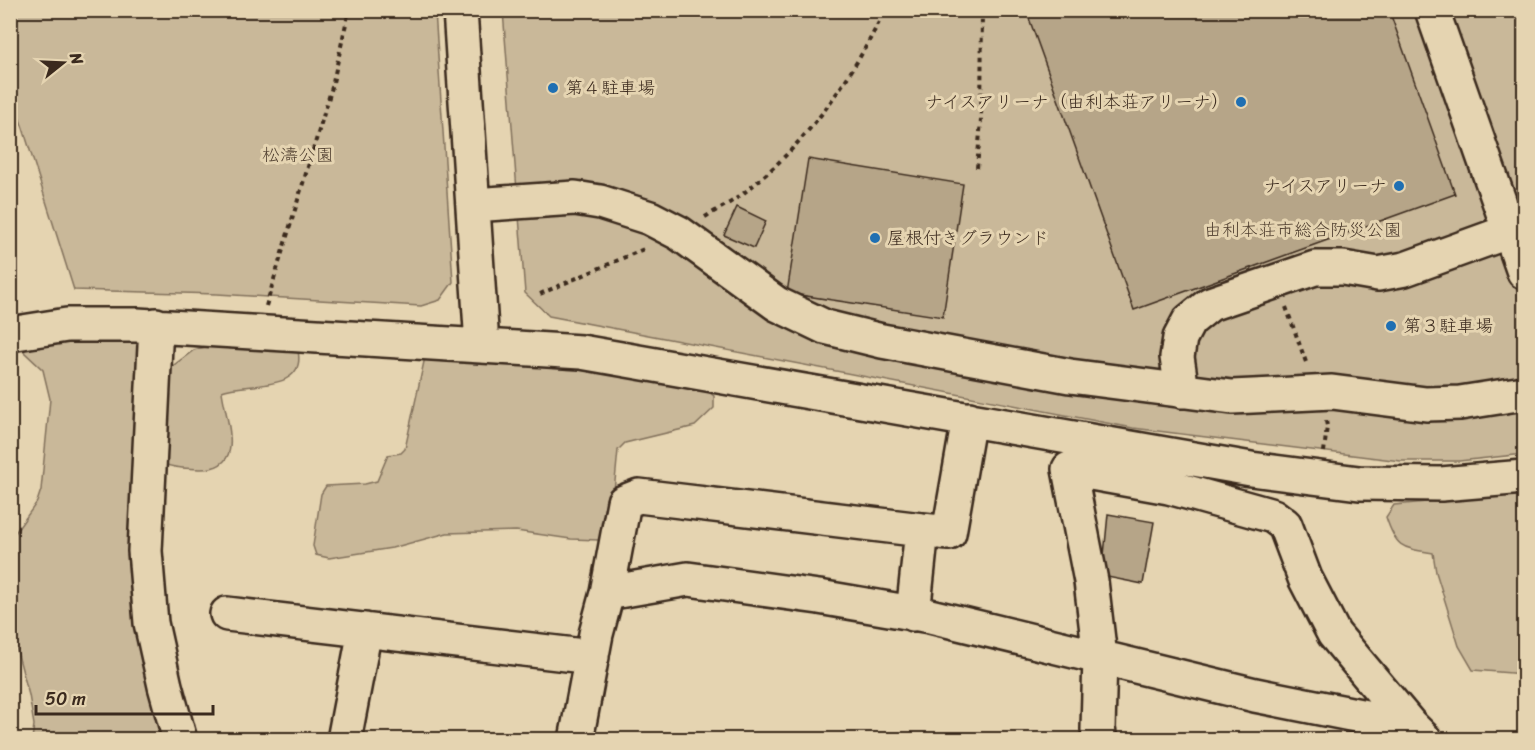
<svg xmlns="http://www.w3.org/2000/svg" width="1535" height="750" font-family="Sriracha,'Klee One',sans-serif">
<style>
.green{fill:#c9b899;stroke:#82715c;stroke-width:1.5}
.building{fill:#b6a588;stroke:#3b2a1e;stroke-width:1.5}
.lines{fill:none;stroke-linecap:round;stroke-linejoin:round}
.minor-casing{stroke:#3b2a1e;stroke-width:38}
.path{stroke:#3b2a1e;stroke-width:4;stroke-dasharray:4.5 4.5;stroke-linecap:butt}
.minor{stroke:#e5d4b1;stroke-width:33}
.poi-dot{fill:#1f6fb2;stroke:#e5d4b1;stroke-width:2}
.labels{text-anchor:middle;stroke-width:6;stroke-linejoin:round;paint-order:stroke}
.poi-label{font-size:18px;fill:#3b2a1e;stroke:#e5d4b1;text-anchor:start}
.park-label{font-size:18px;fill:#503f30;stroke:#e5d4b1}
</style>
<rect width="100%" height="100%" fill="#e5d4b1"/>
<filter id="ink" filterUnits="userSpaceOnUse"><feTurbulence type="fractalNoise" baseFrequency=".0167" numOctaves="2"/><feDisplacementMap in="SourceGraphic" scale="12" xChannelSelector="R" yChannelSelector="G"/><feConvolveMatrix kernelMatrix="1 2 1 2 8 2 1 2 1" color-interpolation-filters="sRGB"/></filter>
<g filter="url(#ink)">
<path class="green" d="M11 10 435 11 453 282 440 300 421 306 217 294 74 290 23 128 11 95Z
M503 11H1524V454L1459 461H1401L1133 428 549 316 525 293Z
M77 339 136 341 145 347 169 739H32L34 725 29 695 11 629 10 540 37 502 41 490 50 399 43 370 24 352 27 346Z
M217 344 298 351C307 393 245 382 222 391 225 419 249 470 199 469 186 468 174 469 162 463L170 368 194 350Z
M425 357 561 367 706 390 714 396V408L695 426 625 443 618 450 610 533 599 540 571 539 516 531 447 533 392 548 329 558 316 555 313 546 321 494 326 486 365 484 377 481 388 455 401 453 405 449Z
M1524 493V674L1473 670 1459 646 1436 572 1433 553C1402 548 1396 548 1386 517L1394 505Z"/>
<path class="building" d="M1026 10H1389L1455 194 1134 310Z
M808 159 963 184 943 317 787 293Z
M737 207 766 221 754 248 724 235Z
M1108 514 1154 522 1143 584 1102 576Z"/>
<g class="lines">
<defs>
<path id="minor" d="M460 10 482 345
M1432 10 1524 272
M473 205 575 198 600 202 650 218 679 233 777 304 825 327 882 341 1070 376 1232 397 1332 392 1426 404 1460 403 1524 393
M156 325 145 551 151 623 165 686 180 740
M10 334 67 325H137L581 352 1251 469 1359 483 1441 484 1524 477
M1182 391 1177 357 1180 338 1189 321 1210 304 1315 268H1343L1378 274 1405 269 1510 231
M922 530 949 533 969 419
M607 593 624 502 639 496 922 530 913 614
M227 614 592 657
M344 740 365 630
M576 740 596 634 607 593 688 579 819 597 930 616 1255 695 1411 726 1425 740
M1100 740 1098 729 1100 657 1091 581 1069 469 1169 487 1273 516 1285 525 1305 578 1334 634 1411 726"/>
</defs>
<use href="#minor" class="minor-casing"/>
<path class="path" d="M977 168 981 120 982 10
M705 217C718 209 733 202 745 192 806 144 851 80 885 10
M540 294 646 248
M266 306 332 87 349 10
M1286 307 1307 365
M1324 452 1327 426 1326 421"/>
<use href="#minor" class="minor"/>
</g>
</g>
<g class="poi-dot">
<circle cx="553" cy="88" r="6"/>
<circle cx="1241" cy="102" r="6"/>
<circle cx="1399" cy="186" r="6"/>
<circle cx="875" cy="238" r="6"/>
<circle cx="1391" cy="326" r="6"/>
</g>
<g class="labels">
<g class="poi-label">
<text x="565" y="94">第４駐車場</text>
<text x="1229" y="108" text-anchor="end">ナイスアリーナ（由利本荘アリーナ）</text>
<text x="1387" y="192" text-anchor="end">ナイスアリーナ</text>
<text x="887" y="244">屋根付きグラウンド</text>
<text x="1403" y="332">第３駐車場</text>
</g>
<g class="park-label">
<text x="298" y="161">松濤公園</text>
<text x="1303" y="236">由利本荘市総合防災公園</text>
</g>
</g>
<rect width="1535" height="750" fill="none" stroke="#e5d4b1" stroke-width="36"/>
<rect x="18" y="18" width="1499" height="714" fill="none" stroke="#3b2a1e" stroke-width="2" filter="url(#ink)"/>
<g transform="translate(63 63) rotate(72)" stroke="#e5d4b1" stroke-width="4.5" paint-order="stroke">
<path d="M0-4.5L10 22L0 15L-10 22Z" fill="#3b2a1e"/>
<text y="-9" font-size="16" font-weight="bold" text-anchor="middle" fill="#3b2a1e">N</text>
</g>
<path d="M36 705v9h177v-9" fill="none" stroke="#3b2a1e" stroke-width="3"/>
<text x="45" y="705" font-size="18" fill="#3b2a1e" stroke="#e5d4b1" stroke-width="4.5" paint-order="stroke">50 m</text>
</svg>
